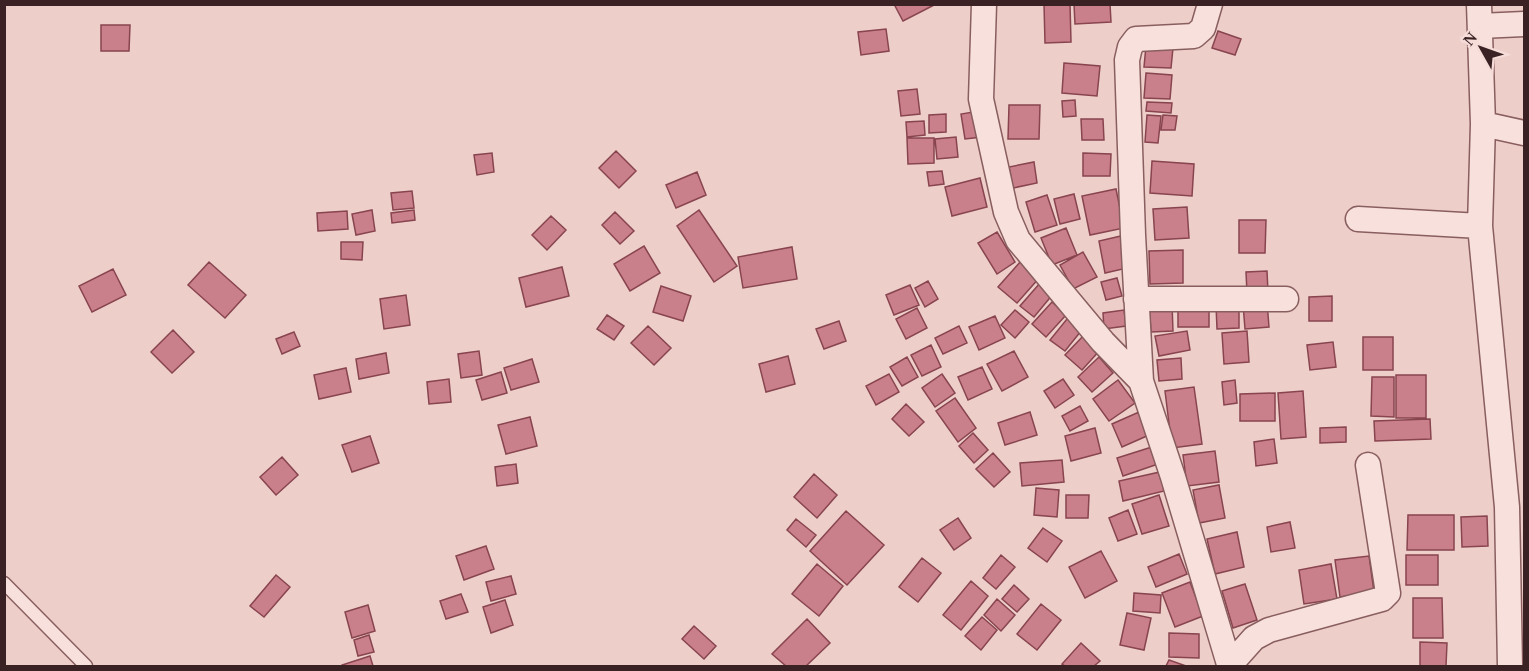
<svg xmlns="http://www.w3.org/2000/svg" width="1529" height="671" font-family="Georgia,serif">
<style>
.building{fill:#ca808a;stroke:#88444f;stroke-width:1.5}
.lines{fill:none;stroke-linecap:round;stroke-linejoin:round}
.service-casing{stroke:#895e5f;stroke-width:15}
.minor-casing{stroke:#895e5f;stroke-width:27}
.service{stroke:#f8e0dc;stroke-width:12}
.minor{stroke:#f8e0dc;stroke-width:24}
</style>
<rect width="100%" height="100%" fill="#edcec8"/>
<path class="building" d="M894 4H936L903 21Z
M1044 4H1070L1071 42 1045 43Z
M1074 4H1110L1111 22 1075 24Z
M101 25H130L129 51H101Z
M886 29 889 51 861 55 858 32Z
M1218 31 1241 39 1235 55 1212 48Z
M1146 46 1173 48 1171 68 1144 67Z
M1064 63 1100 66 1097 96 1062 93Z
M1146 73 1172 75 1170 99 1144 98Z
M917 89 920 114 901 116 898 91Z
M1075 100 1076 116 1063 117 1062 101Z
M1147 102 1172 103 1171 113 1146 111Z
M1009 105H1040L1039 139H1008Z
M979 111 982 137 965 139 961 114Z
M946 114V132L929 133V115Z
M1147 115 1161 116 1158 143 1145 142Z
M1163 115 1177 116 1175 130H1161Z
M1081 119H1103L1104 140H1082Z
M924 121 925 135 907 137 906 122Z
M956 137 958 157 937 159 935 139Z
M907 138H934V163L908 164Z
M616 151 636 171 619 188 599 168Z
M492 153 494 172 477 175 474 155Z
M1083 153 1111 154 1110 176H1083Z
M1152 161 1194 164 1192 196 1150 193Z
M1034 162 1037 183 1013 188 1009 167Z
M942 171 944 184 929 186 927 172Z
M697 172 706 195 676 208 666 185Z
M980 178 987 207 952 216 945 187Z
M1116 189 1124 228 1090 235 1082 196Z
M412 191 414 208 393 210 391 193Z
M1074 194 1080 219 1060 224 1054 199Z
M1047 195 1057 225 1035 232 1026 202Z
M1187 207 1189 238 1155 240 1153 209Z
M372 210 375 231 356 235 352 214Z
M414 210 415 220 392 223 391 213Z
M699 210 737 266 714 282 677 226Z
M347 211 348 229 318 231 317 213Z
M615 212 634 231 620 244 602 225Z
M551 216 566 230 547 250 532 235Z
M1239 220H1266L1265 253H1239Z
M1066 228 1077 255 1052 265 1041 238Z
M997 232 1015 262 997 274 978 243Z
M1121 236 1127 268 1105 273 1099 241Z
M341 242H363L362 260 341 259Z
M644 246 660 273 630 291 614 264Z
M792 247 797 279 743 288 738 257Z
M1183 250V283L1150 284 1149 251Z
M1083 252 1097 277 1073 289 1060 265Z
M1021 261 1040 277 1017 303 998 287Z
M209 262 246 295 225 318 188 285Z
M562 267 569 296 526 307 519 278Z
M113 269 126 295 92 312 79 286Z
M1267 271 1268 292 1247 293 1246 272Z
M1117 278 1122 296 1106 300 1101 282Z
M928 281 938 299 925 307 915 288Z
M1040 283 1053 294 1034 317 1020 306Z
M910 285 919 305 894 315 886 295Z
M661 286 691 296 683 321 653 312Z
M406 295 410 325 384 329 380 299Z
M1332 296V321H1309V297Z
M1052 302 1066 315 1046 337 1032 324Z
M1267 302 1269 327 1245 329 1243 304Z
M1178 303H1209V327H1178Z
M1172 304 1173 331 1151 332 1149 305Z
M1239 304V328L1217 329 1216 305Z
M917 308 927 328 906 339 896 319Z
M1015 310 1029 322 1015 338 1001 325Z
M1124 310 1126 326 1104 329 1103 313Z
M1071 314 1085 326 1065 351 1050 340Z
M607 315 624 326 614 340 597 329Z
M995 316 1005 338 979 350 969 327Z
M839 321 846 341 824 349 816 329Z
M648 326 671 348 654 365 631 343Z
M959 326 967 343 943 354 935 338Z
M173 330 194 352 172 373 151 352Z
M1187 331 1190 350 1159 356 1155 336Z
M1247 331 1249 362 1224 364 1222 333Z
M294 332 300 346 282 354 276 339Z
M1085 334 1101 349 1082 370 1065 355Z
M1363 337H1393V370H1363Z
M1333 342 1336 367 1310 370 1307 345Z
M931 345 941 367 922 376 911 355Z
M479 351 482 375 461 378 458 354Z
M1014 351 1028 377 1002 391 987 364Z
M386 353 389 373 359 379 356 359Z
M788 356 795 384 766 392 759 364Z
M907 357 918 377 902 386 890 367Z
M1099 357 1113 373 1092 392 1078 377Z
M1181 358 1182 379 1159 381 1157 360Z
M532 359 539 382 511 390 504 368Z
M982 367 992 389 968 400 958 377Z
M346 368 351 392 319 399 314 375Z
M501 372 507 393 482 400 476 380Z
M889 374 899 392 876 405 866 386Z
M942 374 955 393 935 407 922 388Z
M1396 375H1426V418H1396Z
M1372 377H1394V417L1371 416Z
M449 379 451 402 429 404 427 382Z
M1063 379 1074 395 1055 408 1044 391Z
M1118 380 1135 403 1109 421 1093 399Z
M1235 380 1237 403 1224 405 1222 382Z
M1194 387 1202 444 1172 448 1165 391Z
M1303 391 1306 437 1281 439 1278 393Z
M1275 393V421H1240V394Z
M955 398 976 428 958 442 936 411Z
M906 404 924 422 909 436 892 419Z
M1080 406 1088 421 1070 431 1062 416Z
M1030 412 1037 435 1005 445 998 423Z
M1139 412 1149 435 1122 447 1112 424Z
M530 417 537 446 506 454 498 425Z
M1430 419 1431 439 1375 441 1374 421Z
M1346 427V442L1320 443V428Z
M1095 428 1101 453 1071 461 1065 436Z
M973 433 988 450 974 463 959 446Z
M370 436 379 463 352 472 342 445Z
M1274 439 1277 463 1256 466 1254 442Z
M1155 446 1161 463 1123 476 1117 458Z
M1215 451 1219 482 1187 486 1183 455Z
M993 453 1010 472 994 487 976 469Z
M282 457 298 475 276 495 260 477Z
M1062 460 1064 482 1022 486 1020 463Z
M516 464 518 483 497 486 495 467Z
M1160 472 1164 491 1123 501 1119 481Z
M814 474 837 495 817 518 794 497Z
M1219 485 1225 518 1199 523 1193 490Z
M1036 488 1059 490 1057 517 1034 515Z
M1066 495H1089L1088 518H1066Z
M1159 495 1169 526 1142 534 1132 504Z
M1128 510 1137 534 1118 541 1109 518Z
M846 511 884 545 847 585 810 551Z
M1408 515H1454V550H1407Z
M1487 516 1488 546 1462 547 1461 517Z
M958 518 971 538 954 550 940 530Z
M796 519 816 535 806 547 787 530Z
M1290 522 1295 548 1271 552 1267 527Z
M1043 528 1062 541 1047 562 1028 548Z
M1237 532 1244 567 1215 574 1207 539Z
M486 546 494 569 464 580 456 556Z
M1101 551 1117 581 1085 598 1069 567Z
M1179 554 1187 574 1156 587 1148 567Z
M1001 555 1015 567 996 589 983 578Z
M1406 555H1438V585H1406Z
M1369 556 1374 592 1340 597 1335 560Z
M922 558 941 573 918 602 899 587Z
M817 564 843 586 819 616 792 594Z
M1331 564 1337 599 1304 604 1299 570Z
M276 575 290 587 264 617 250 606Z
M511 576 516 594 491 601 486 582Z
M971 581 988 596 961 630 943 615Z
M1190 582 1203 616 1175 627 1162 593Z
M1245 584 1257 620 1233 628 1222 591Z
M1014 585 1029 599 1017 612 1002 599Z
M1134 593 1161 595 1160 613 1133 611Z
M461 594 468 612 446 619 440 601Z
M1413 598H1442L1443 638H1413Z
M997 599 1015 615 1001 631 984 615Z
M505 600 513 625 491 633 483 607Z
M1041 604 1061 620 1037 650 1017 634Z
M368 605 375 631 352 638 345 612Z
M1127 613 1151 618 1144 650 1120 645Z
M982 617 997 630 981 650 965 636Z
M807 619 830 643 806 666H786L772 654Z
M694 626 716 646 704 659 682 639Z
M1169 633 1199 634V658L1169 657Z
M369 635 374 652 358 656 354 640Z
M1420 642 1447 643 1446 666H1420Z
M1081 643 1100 661 1094 666H1065L1062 664Z
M370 656 373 666H342V665Z
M1169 660 1186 666H1166Z"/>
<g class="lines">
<defs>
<path id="service" d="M4 583 86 666"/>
<path id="minor" d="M984 4 981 99 1006 212 1018 240 1103 342 1141 381
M1210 4 1203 28 1194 36 1136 39 1130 47 1127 60 1133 235 1141 381 1173 477 1229 664
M1479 4 1483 124 1480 226 1507 507 1510 666
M1480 26 1524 24
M1483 124 1524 133
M1358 219 1480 226
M1136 299H1286
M1229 666 1254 638 1269 630 1382 599 1388 593 1368 465"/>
</defs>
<use href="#service" class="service-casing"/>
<use href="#minor" class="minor-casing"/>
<use href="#service" class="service"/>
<use href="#minor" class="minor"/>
</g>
<rect width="1529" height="671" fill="none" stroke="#3a2123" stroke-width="12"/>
<g transform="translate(1481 48) rotate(310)" stroke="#f5dcd8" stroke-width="4.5" paint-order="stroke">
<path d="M0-4.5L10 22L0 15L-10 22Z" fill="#3a2123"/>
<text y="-9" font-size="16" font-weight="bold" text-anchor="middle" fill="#3a2123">N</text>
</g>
</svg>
